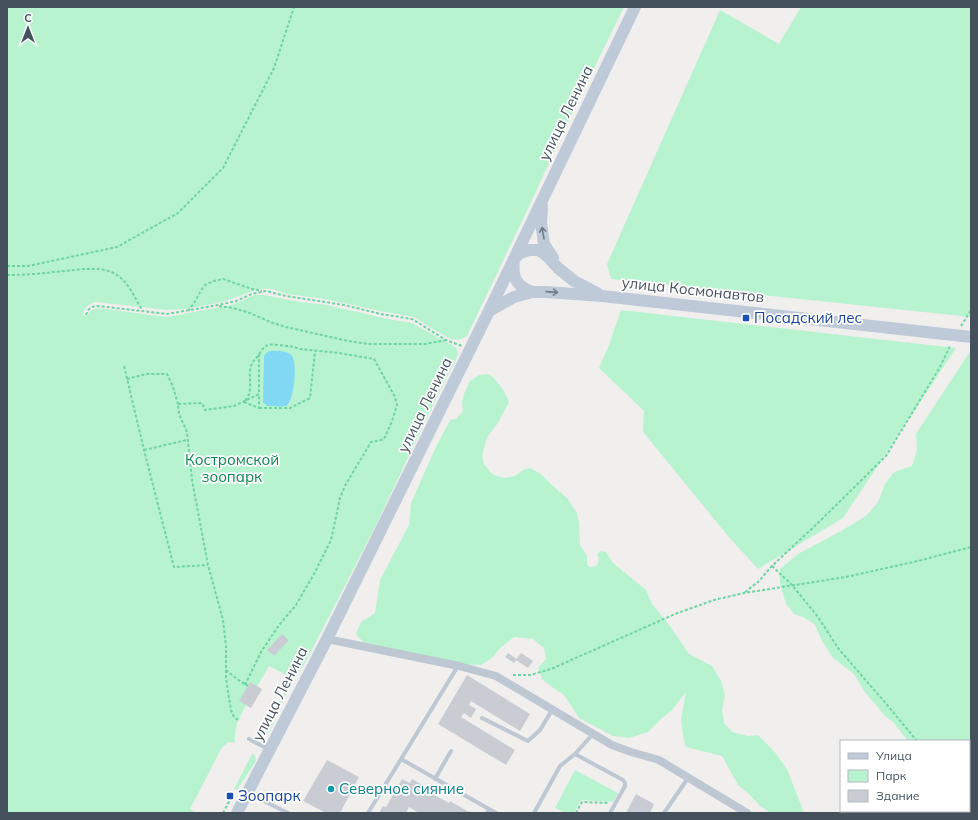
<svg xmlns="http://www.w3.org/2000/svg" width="978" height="820" font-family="Mulish,sans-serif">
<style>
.green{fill:#b8f3d0}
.water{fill:#81d8f3}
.building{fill:#c9cdd3}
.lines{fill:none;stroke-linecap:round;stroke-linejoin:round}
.path{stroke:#6dd4a4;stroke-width:2;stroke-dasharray:3 2;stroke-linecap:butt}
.lane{stroke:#bdc8d2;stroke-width:4}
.street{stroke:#bdc8d2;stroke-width:8}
.secondary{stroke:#bfcad9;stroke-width:12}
.oneway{stroke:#6f7b88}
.transit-dot{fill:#1a4fb4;stroke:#fff;stroke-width:1.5}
.culture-dot{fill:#0f9aa8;stroke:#fff;stroke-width:1.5}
.labels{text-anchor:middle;stroke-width:3.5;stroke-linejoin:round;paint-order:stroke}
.street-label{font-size:15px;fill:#44515d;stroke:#fff}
.transit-label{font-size:15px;fill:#164399;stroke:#fff;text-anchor:start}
.park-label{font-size:15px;fill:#0f854d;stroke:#fff}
.culture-label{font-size:15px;fill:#0d838f;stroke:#fff;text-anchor:start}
</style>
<rect width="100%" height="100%" fill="#f1eeee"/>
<path class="green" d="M7 7H624L575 107 525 215 467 336 459 340 451 339 431 328 414 317 380 311 325 299 287 294 272 289H259L223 302 186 309 167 310 96 302C89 304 84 307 83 315L87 316C89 311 93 309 98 308L167 317 231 305 255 295H264L300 302 327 305 388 319 412 323 452 345 456 348 458 353 457 357 435 401 374 529 304 665 292 683 275 716 274 723 268 733 265 735 261 733V730L264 728H266L292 678 269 666 257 687 262 689 251 708 246 705 237 723 234 743 228 742 221 749 190 809 197 813H7Z
M801 7H971V317L611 279 607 264 720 10 779 44Z
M621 310 956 348 843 518 758 569 728 536 643 432 644 411 599 368 609 345Z
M971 350V798L969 795V741H908L893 722 885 716 864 691 854 674 833 658 822 641 815 625 805 618 794 614 786 604 780 584V569L798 554 841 531 866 516 878 502 885 484 894 472 912 466 917 450 916 434Z
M489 374C499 383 504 389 509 402L498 423 487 437 482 456 484 464 492 474 504 478 515 476 523 470 530 468 541 474 554 487 567 498 577 513 579 523 580 545 587 556V565C591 568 593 567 597 565L599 560 597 554 601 551 606 552 613 563 646 590 652 604 670 626 689 654 712 666 721 681 725 695 722 710 724 723 732 732 748 736 758 735 774 751 787 769 804 813H771L760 806 750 795 738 785 722 756 686 747 683 736 681 719 686 692 672 710 661 719 648 732 629 738 613 736 579 718 564 695 552 687 542 679 538 668 546 659 544 648 533 639 514 637 499 649 492 658 481 665 455 664 363 642 356 634 361 622 375 613 380 580 409 525 410 515 411 503 435 449 450 420 456 419 463 411 462 402 464 394 470 381 479 375Z
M252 754H253L255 756 256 761 237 790 234 789Z
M575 770 618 793 613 802 581 800 574 813H565L555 808Z"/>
<path class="water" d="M269 351C275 351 284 350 290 354 299 358 294 403 286 406 281 407 272 406 267 406L263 402 264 357 265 354Z"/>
<path class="building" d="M282 634 289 640 274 656 267 650Z
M508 653 517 659 514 663 505 657Z
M521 653 533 661 528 668 516 660Z
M467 675 530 714 520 731 471 701 469 705 476 709 471 718 464 713 461 717 515 750 506 765 438 724Z
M250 682 262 689 251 708 239 701Z
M327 760 359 777 340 813H326L303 801Z
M402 779 410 783 412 779 426 787 425 790 449 803 450 801 469 812V811L473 813H419L409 807 406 813H379L383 806 386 807Z
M636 794 654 804 650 813H626Z"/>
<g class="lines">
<path class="path" d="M7 266H28L117 247 178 213 223 168 274 68 294 7
M7 275C22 275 38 274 53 272 72 271 101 264 117 275 129 283 135 298 142 310
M219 306 233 308 247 312 273 323 286 327 348 341 368 344H425L446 340
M188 311 194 303 202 289 205 285 214 281 223 279 252 289 262 291
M86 315C88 309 91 306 98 306L167 314 218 305 236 301 252 294 266 291 286 296 344 305 381 314 412 319 446 340 462 346
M961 326 971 310
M124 366 144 450 174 567 208 565
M127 379 146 374H167L173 387 178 404
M259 408H290L310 398 315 351
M144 450 187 440
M772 566 792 585 818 617 838 648 888 706 917 741
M745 592 758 582 772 566 820 521 886 456 940 367 950 346
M226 670 237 679 248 686
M513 675H530L551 669 675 614 714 600 744 593 846 577 922 560 971 547
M245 685 261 652 279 625 296 605 314 574 331 540 340 498 346 484 371 442 381 440 384 439 392 421 397 405 395 397 374 359 339 353 300 349C293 346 286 346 278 345 269 344 265 344 260 353 257 358 253 360 251 366 248 375 252 385 249 394 248 397 246 400 244 402L259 408V394
M238 720 234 717 231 710 229 698 226 678V646L223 620 208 565 192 480 187 432 179 414 178 404 202 403 205 410 234 406 259 394V354
M969 803 971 805
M223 813 231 798
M576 813 582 802 608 803"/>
<path class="lane" d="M482 718 528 741 540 730 552 710
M249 739 268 749
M575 754 623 780 625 783V786L610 813
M401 759 489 809 487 813
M435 779 451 751
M250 793 262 800 288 813
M489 809 496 813
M368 813 458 666
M534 813 560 766 575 754 593 734
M664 813 688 778"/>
<path class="street" d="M327 639 459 666 496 676 612 745 631 752 659 760 747 813"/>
<path class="secondary" d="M542 207 541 222 544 244 553 258
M532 292C515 285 512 277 514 259L520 253 529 250H539L547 256 558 268 574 281 597 293
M489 311 514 297 532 292H546L602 296 971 337
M237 813 327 639 489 311 635 7"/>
</g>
<defs><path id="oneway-shaft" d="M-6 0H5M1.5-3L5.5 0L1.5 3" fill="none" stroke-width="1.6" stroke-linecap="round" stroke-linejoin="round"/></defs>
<g class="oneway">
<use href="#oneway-shaft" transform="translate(543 233) rotate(-100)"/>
<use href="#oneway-shaft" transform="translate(552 292) rotate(4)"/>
</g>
<g class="transit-dot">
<rect x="742" y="314" width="8" height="8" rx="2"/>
<rect x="226" y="792" width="8" height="8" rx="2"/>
</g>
<circle class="culture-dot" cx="331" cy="789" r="4"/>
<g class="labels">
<g class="street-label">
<text transform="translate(566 113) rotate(-64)" y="5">улица Ленина</text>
<text transform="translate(693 290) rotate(6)" y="5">улица Космонавтов</text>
<text transform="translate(425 405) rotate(-64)" y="5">улица Ленина</text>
<text transform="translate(280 694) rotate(-63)" y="5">улица Ленина</text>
</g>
<g class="transit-label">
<text x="754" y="323">Посадский лес</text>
<text x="238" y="801">Зоопарк</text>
</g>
<g class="park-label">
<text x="232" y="465">Костромской<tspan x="232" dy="17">зоопарк</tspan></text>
</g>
<g class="culture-label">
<text x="339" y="794">Северное сияние</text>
</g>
</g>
<rect width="978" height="820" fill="none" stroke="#44515d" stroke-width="16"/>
<rect x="840" y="740" width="130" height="72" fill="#ffffff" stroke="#b4b9be"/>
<rect x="848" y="753" width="20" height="6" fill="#bfcad9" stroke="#b4b9be"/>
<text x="876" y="760" font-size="12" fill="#44515d">Улица</text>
<rect x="848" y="770" width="20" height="12" fill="#b8f3d0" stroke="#b4b9be"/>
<text x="876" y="780" font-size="12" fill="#44515d">Парк</text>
<rect x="848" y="790" width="20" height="12" fill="#c9cdd3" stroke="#b4b9be"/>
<text x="876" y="800" font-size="12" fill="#44515d">Здание</text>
<g transform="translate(28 28)" stroke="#ffffff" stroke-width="3" paint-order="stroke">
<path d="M0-3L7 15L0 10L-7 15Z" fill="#44515d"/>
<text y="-6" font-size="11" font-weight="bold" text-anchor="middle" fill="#44515d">С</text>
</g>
</svg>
